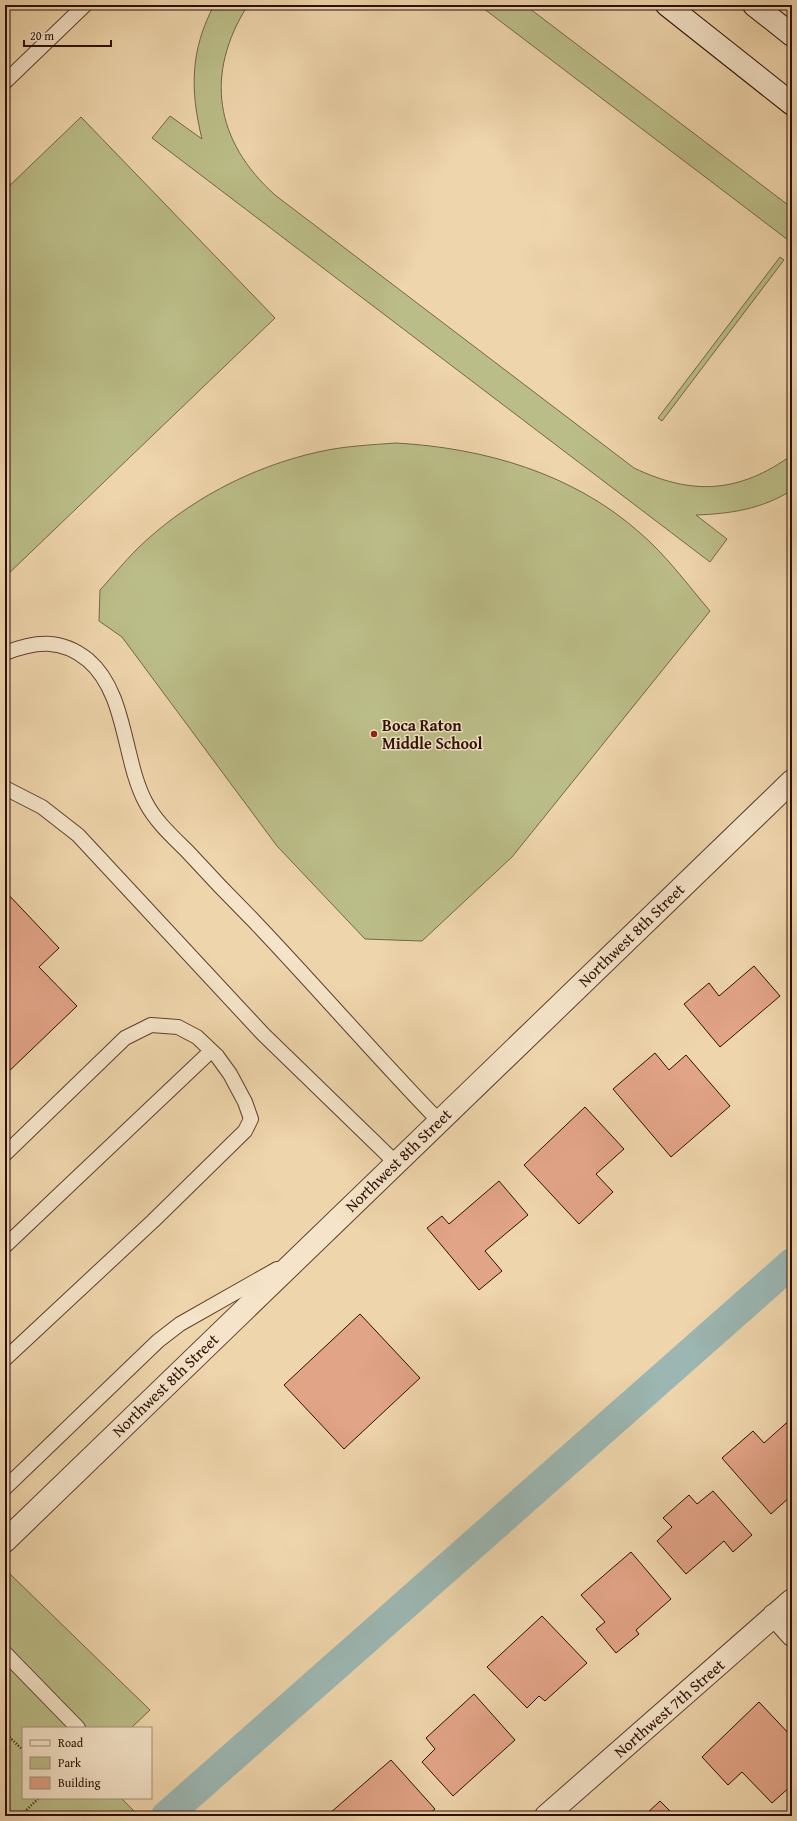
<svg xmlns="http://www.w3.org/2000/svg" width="797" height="1821" font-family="'Gentium Book Plus',serif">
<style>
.green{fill:#bbbd88;stroke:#746646}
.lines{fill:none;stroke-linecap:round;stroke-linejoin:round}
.canal{stroke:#9cb7b3;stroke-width:30}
.building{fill:#e2a487;stroke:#2c0e03}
.lane-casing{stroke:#5d402d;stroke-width:16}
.street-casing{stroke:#5d402d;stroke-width:24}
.secondary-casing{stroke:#2c0e03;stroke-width:24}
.path{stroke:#2c0e03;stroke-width:2.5;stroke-dasharray:1 2;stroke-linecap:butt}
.lane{stroke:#f5e4c9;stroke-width:14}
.street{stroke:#f5e4c9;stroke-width:22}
.secondary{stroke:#f5e4c9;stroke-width:22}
.poi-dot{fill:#8f2418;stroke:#f5e4c9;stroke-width:1.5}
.labels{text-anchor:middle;stroke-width:3;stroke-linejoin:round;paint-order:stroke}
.poi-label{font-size:16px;font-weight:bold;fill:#2c0e03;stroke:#f5e4c9;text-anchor:start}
.street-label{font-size:16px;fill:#2c0e03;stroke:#f5e4c9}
</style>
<rect width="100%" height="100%" fill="#efd5ac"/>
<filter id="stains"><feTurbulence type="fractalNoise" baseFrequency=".005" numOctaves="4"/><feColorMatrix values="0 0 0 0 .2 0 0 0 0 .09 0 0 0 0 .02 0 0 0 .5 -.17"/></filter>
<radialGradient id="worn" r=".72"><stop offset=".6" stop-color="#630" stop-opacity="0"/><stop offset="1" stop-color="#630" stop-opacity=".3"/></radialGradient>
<path class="green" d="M214 5H248C204 74 215 141 275 195L634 468C693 496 739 493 792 455V490C763 509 729 514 696 515L727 539 710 562 152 138 170 116 202 139C190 90 190 51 214 5Z
M479 5H525L792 208V243Z
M81 117 275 318 5 577V190Z
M780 257 784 260 662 421 658 418Z
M396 443C484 448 572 473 639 532 666 555 687 584 710 611L512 857 422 941 365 939 277 846 122 637 99 621 100 590C112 577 124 562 136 550 186 501 251 467 318 452 344 446 370 445 396 443Z
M10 1574 150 1710 131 1728H23V1798H121L136 1813 133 1816H5V1580Z"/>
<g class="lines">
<path class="canal" d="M166 1816 792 1263"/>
</g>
<path class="building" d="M5 891 59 948 39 967 77 1006 5 1075Z
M754 966 780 996 720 1047 684 1004 709 983 719 996Z
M655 1053 669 1070 686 1055 730 1106 671 1157 613 1089Z
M585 1107 624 1149 596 1174 613 1192 579 1224 524 1165Z
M499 1181 528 1215 485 1251 502 1271 479 1290 427 1228 442 1216 449 1224Z
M360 1314 420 1378 344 1449 284 1385Z
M792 1418V1495L771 1514 722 1458 753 1431 764 1443Z
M713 1491 752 1535 733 1552 724 1541 686 1574 657 1541 672 1527 663 1518 689 1495 697 1504Z
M631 1552 671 1599 636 1630 639 1634 616 1653 596 1629 605 1622 581 1595Z
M542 1616 587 1663 545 1701 539 1696 527 1708 487 1667Z
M474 1694 515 1740 453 1796 422 1762 435 1749 426 1738Z
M759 1702 792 1737V1785L772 1803 742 1772 728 1785 702 1757Z
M391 1760 435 1809 427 1816H332L330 1813Z
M660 1801 675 1816H644Z"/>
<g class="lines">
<defs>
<path id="lane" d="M5 82 85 5
M5 653C35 641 61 638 88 660 127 693 123 761 146 803 156 822 174 838 188 852 209 875 230 897 252 919 315 985 375 1055 439 1121
M5 788 42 807 78 835 263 1034 396 1163
M5 1154 125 1038 151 1025 178 1027 197 1037 217 1056 230 1074 245 1102 251 1119 245 1131 153 1221 5 1359
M5 1246 211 1051
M5 1488 158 1341 180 1324 277 1269
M5 1653 78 1728"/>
<path id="street" d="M5 1541 792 781
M774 1615 792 1635
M546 1816 792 1600"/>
<path id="secondary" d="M667 5 792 104
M754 5 792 35"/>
</defs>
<use href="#lane" class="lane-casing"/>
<use href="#street" class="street-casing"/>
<use href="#secondary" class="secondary-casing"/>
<path class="path" d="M5 1733 23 1750
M20 1816 39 1798"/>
<use href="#lane" class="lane"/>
<use href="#street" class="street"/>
<use href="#secondary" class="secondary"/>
</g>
<circle class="poi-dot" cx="374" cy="734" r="4"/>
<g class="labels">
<g class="poi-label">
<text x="382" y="731">Boca Raton<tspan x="382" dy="18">Middle School</tspan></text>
</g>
<g class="street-label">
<text transform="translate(631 935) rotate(-44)" y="6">Northwest 8th Street</text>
<text transform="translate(398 1160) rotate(-44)" y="6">Northwest 8th Street</text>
<text transform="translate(165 1385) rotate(-44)" y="6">Northwest 8th Street</text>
<text transform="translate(669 1708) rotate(-41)" y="6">Northwest 7th Street</text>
</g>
</g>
<rect width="797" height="1821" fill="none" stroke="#efd5ac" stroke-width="20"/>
<rect x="6" y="6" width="785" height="1809" fill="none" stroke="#2c0e03" stroke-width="2"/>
<rect x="10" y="10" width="777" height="1801" fill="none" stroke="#2c0e03"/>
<rect x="22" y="1727" width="130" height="72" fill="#f5e4c9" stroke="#a58e7a"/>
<rect x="30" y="1740" width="20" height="6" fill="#f5e4c9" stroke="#a58e7a"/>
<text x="58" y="1747" font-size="12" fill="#2c0e03">Road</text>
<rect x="30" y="1757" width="20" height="12" fill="#bbbd88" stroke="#a58e7a"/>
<text x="58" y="1767" font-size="12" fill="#2c0e03">Park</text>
<rect x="30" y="1777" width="20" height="12" fill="#e2a487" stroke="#a58e7a"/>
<text x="58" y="1787" font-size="12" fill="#2c0e03">Building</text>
<path d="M24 40v6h87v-6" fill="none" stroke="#2c0e03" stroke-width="2"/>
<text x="30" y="40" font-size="12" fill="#2c0e03" stroke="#f5e4c9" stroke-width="3" paint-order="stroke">20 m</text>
<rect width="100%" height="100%" filter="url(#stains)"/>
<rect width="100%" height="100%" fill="url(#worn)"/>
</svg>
